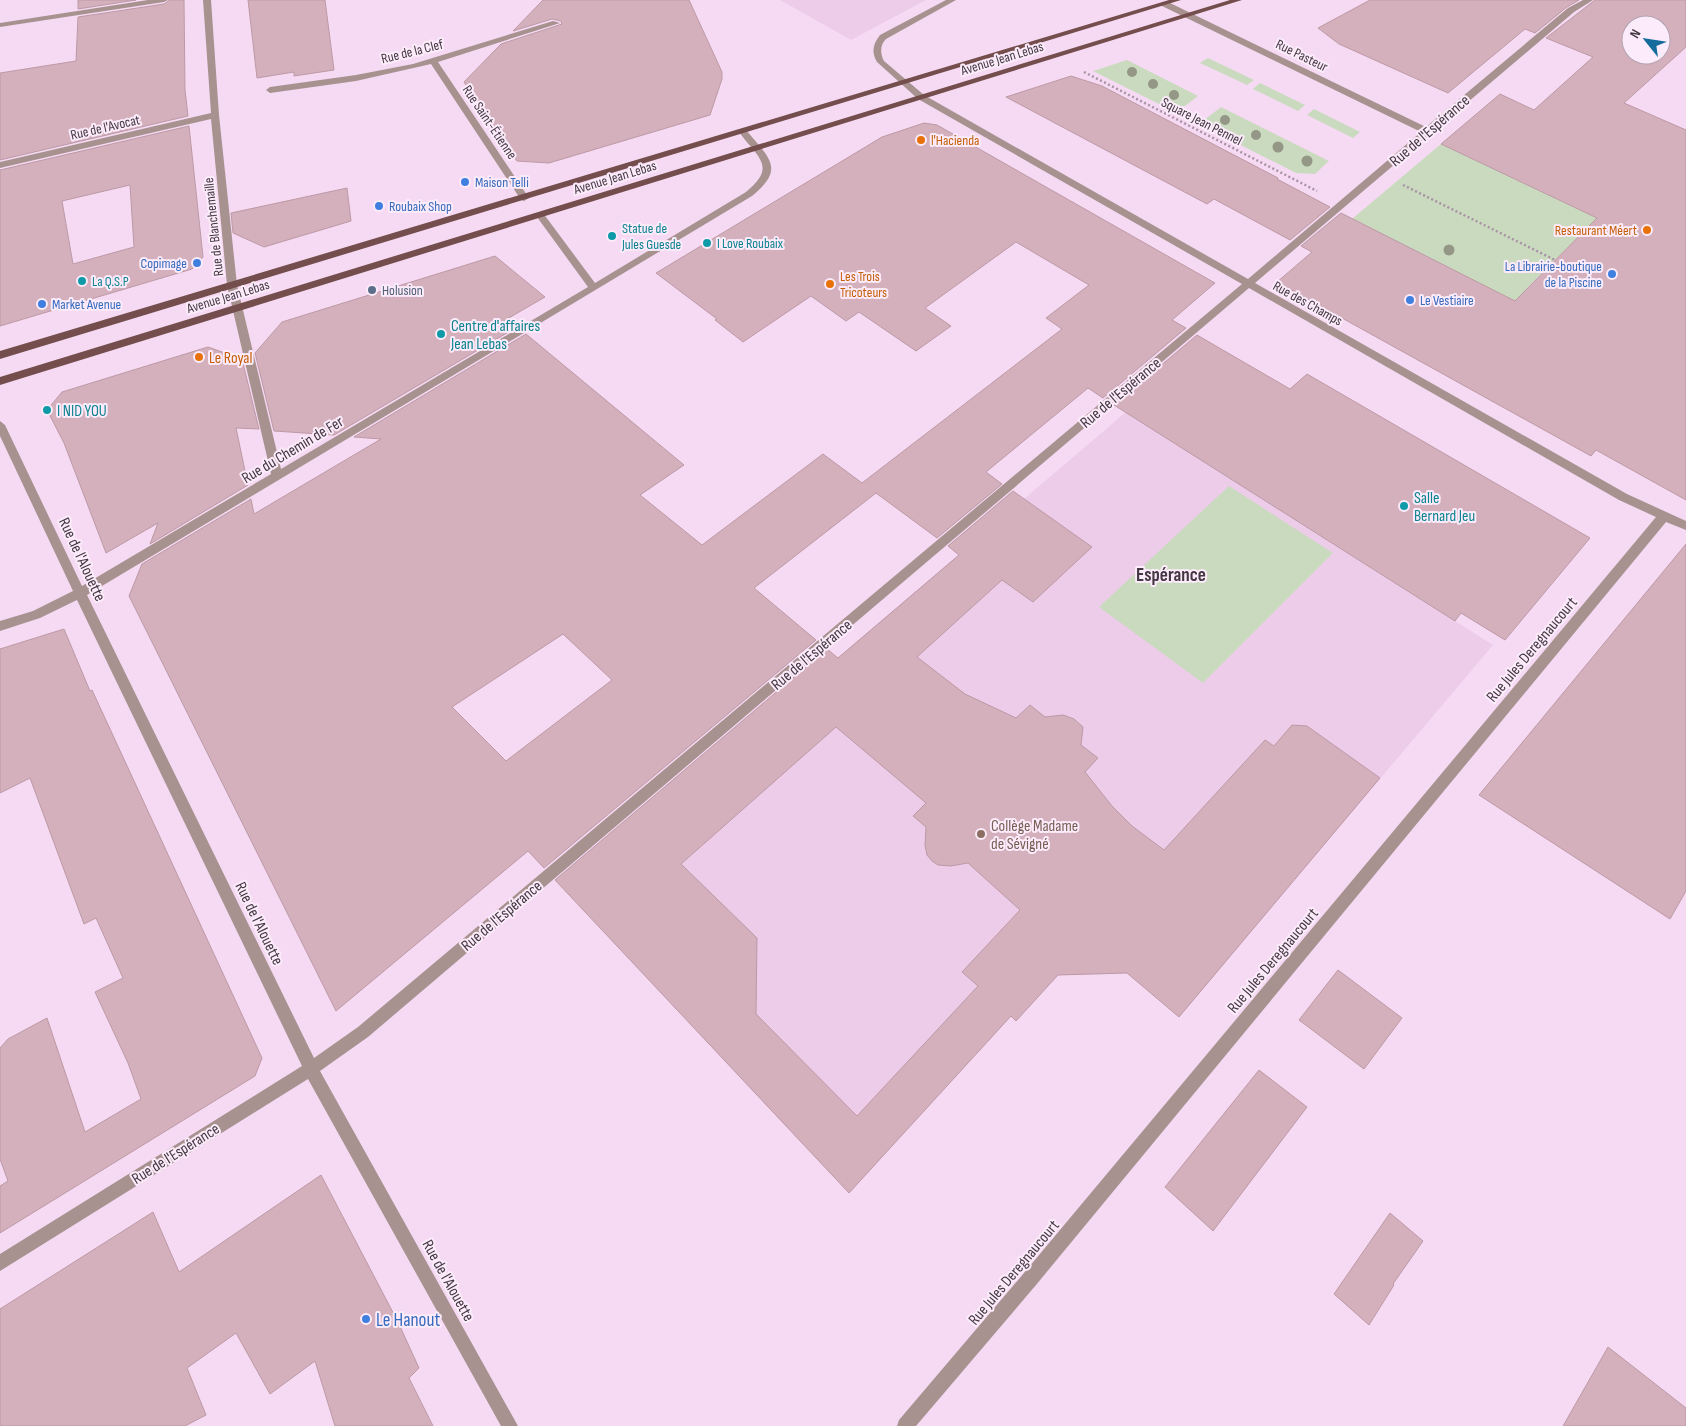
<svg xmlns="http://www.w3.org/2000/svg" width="1686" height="1426" font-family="'Sofia Sans Condensed',sans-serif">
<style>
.built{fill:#edccea}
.green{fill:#cadabf}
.building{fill:#d4b0bc;stroke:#bc99a5;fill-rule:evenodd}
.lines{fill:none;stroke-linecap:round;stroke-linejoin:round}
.path{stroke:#a894a6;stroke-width:2.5;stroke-dasharray:2 2.5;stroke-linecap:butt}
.minor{fill:#a89290;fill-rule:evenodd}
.major{fill:#734e4d;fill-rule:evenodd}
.tree{fill:#949785}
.food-dot{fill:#e8710a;stroke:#fcebfa;stroke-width:2}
.shop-dot{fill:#3f7fe0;stroke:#fcebfa;stroke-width:2}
.culture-dot{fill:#0f9aa8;stroke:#fcebfa;stroke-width:2}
.service-dot{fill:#5c6f8a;stroke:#fcebfa;stroke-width:2}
.education-dot{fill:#8d6e63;stroke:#fcebfa;stroke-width:2}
.labels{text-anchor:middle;stroke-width:4;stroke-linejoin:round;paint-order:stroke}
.far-street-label{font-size:14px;fill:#433842;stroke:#fcebfa}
.far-food-label{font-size:14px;fill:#c56008;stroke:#fcebfa;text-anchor:start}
.far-shop-label{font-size:14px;fill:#366cbe;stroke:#fcebfa;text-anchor:start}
.far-culture-label{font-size:14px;fill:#0d838f;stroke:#fcebfa;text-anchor:start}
.far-service-label{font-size:14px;fill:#4e5e75;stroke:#fcebfa;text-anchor:start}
.street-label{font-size:16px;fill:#433842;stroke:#fcebfa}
.culture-label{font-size:16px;fill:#0d838f;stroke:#fcebfa;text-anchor:start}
.food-label{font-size:16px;fill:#c56008;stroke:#fcebfa;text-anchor:start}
.education-label{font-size:16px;fill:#785e54;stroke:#fcebfa;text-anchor:start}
.quarter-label{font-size:19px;font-weight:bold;fill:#433842;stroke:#fcebfa}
.near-shop-label{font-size:19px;fill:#366cbe;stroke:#fcebfa;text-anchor:start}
</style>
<rect width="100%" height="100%" fill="#f6daf3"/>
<path class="built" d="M780 0H926L851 40Z
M1126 412 1493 645 1179 1017 1127 973 1058 975 1016 1021 1010 1016 849 1193 565 890Z"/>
<path class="green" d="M1208 58 1254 80 1247 85 1200 63Z
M1127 60 1198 96 1185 106 1165 107 1093 71Z
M1260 83 1305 105 1298 111 1253 89Z
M1221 107 1329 161 1315 174 1296 173 1199 124Z
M1314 109 1360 132 1353 138 1307 115Z
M1441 144 1597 218 1528 287 1558 323 1352 219Z
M1229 486 1333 553 1203 683 1099 607Z"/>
<path class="building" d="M78 0H136L78 9Z
M170 0H184L185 90 188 116 0 160V73L76 61 78 17 164 4Z
M248 0H325L334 70 294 76V72L257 78Z
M543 0H689L722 72V79L710 115 549 163 517 161 464 82 501 44 562 24 561 21 552 19 513 31Z
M1370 0H1579L1567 7 1535 33 1525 29 1448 93 1339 44 1318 28Z
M1595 0H1686V47L1624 103 1686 130V500L1596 450 1591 456 1277 282 1312 252 1301 246 1341 213 1515 301 1597 218 1441 144 1500 94 1534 110 1593 57 1546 38ZM1631 25H1661V55H1631Z
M1071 76 1102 86 1278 178 1277 179 1330 207 1290 240 1214 199 1207 204 1006 97Z
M924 123 937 125 1215 283 1172 320 1186 328 1103 398 1088 388 986 472 1002 484 937 538 876 493 754 588 816 640 544 868 528 851 336 1011 129 596 142 564 251 499 254 514 381 439 354 437 526 334 684 465 640 495 702 545 823 454 862 483 1062 329 1046 318 1089 285 1016 242 925 308 951 326 916 351 859 312 846 321 811 296 743 342 715 320 717 319 656 273 882 137ZM563 634 612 680 506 761 452 707Z
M189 126 203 257 192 269 0 326V170ZM130 185 134 247 73 264 62 201Z
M347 188 351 221 264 247 233 233 231 213Z
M495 256 545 297 507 319 517 327 334 435 274 431 255 353 282 322Z
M1197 335 1290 389 1307 374 1590 538 1505 640 1461 613 1455 621 1114 405Z
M208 347 242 359 259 429 236 428 248 485 150 544 158 523 106 553 64 443 47 410 62 392Z
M1013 491 1092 547 1033 602 1002 580 917 657 965 694 1016 718 1030 705 1045 717 1063 715 1074 719 1083 727 1081 745 1098 758 1085 772 1112 806 1132 826 1164 850 1265 740 1274 746 1292 725 1307 726 1380 778 1179 1017 1127 973 1058 975 1016 1021 1011 1016 849 1193 555 880 827 649 838 658 959 555 948 546ZM836 727 926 803 913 816 926 827 925 845 927 855 932 861 938 865 951 866 968 863 1020 910 962 972 978 986 857 1116 756 1014 757 938 681 864Z
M1686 544V891L1670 919 1479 795Z
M64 629 90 691 92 690 262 1058 255 1076 0 1233V1186L8 1181 0 1159V1048L8 1039 47 1018 85 1132 141 1099 128 1063 95 992 123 978 96 918 84 924 30 778 0 793V649Z
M1338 970 1402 1018 1364 1069 1299 1020Z
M1259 1070 1307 1107 1213 1231 1165 1187Z
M321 1175 398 1322 419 1368 409 1378 433 1426H335L315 1361 270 1394 236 1333 187 1368 206 1415 185 1426H0V1309L153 1212 179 1272Z
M1390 1213 1423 1241 1393 1284 1394 1285 1369 1325 1334 1294Z
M1608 1347 1686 1408V1426H1563Z"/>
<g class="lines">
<path class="path" d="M1084 72 1317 191
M1403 185 1555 260"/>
<path class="minor" d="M148 0H168L164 2 0 27V23Z
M203 0H211L219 115 237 285 281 469 588 287 537 217V213H543L595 283 746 192C778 166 757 157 739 132L740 130H746C769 158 786 168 752 196L87 595 314 1058 358 1027 1242 284 918 99 877 62C871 52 873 44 880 35L946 0H956L886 39C880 45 880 53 884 61L924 95 1248 279 1421 132 1162 6V2H1168L1426 127 1568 8 1583 0H1593L1574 12 1255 283 1627 494 1686 521V530L1666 522 1036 1285 916 1426H897L899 1420 1024 1273 1656 517 1619 500 1249 288 368 1037 320 1071 518 1426H501L308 1079 0 1271V1254L302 1066 77 600 40 618 0 631V621L33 611 73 591 0 436V421L5 425 82 586 271 474 227 285 211 119 0 168V162L211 113Z
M553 21 560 23 438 62 529 198 524 201 521 200 431 64 356 81 270 93 266 90 270 87 356 75 413 64Z"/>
<path class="major" d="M1169 0H1181L0 359V351Z
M1230 0H1242L0 385V377Z"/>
</g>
<g class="tree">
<circle cx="1132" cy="72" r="5"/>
<circle cx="1153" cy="84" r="5"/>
<circle cx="1174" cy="95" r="5"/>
<circle cx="1225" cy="120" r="5"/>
<circle cx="1256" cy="135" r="5"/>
<circle cx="1278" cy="147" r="5.5"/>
<circle cx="1307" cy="161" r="5.5"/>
<circle cx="1449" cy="250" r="5.5"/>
</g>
<g class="food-dot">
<circle cx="921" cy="140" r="5"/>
<circle cx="1647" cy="230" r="5"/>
<circle cx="830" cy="284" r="5"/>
<circle cx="199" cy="357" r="5"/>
</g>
<g class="shop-dot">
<circle cx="465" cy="182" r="5"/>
<circle cx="379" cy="206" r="5"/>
<circle cx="197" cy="263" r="5"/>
<circle cx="1612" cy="274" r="5"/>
<circle cx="1410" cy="300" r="5"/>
<circle cx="42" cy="304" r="5"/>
<circle cx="366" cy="1319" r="5"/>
</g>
<g class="culture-dot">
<circle cx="612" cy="236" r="5"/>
<circle cx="707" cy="243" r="5"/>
<circle cx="82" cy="281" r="5"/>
<circle cx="441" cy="334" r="5"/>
<circle cx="47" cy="410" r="5"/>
<circle cx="1404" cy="506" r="5"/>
</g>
<circle class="service-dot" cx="372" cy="290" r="5"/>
<circle class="education-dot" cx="981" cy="834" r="5"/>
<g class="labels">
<g class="far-street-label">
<text transform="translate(412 51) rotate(-14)" y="5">Rue de la Clef</text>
<text transform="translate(1302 55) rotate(26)" y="5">Rue Pasteur</text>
<text transform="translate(1002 58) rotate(-17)" y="5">Avenue Jean Lebas</text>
<text transform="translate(1202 121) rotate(27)" y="5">Square Jean Pennel</text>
<text transform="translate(490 122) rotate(56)" y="5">Rue Saint-Étienne</text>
<text transform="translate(105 127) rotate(-13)" y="5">Rue de l'Avocat</text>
<text transform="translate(615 177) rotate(-17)" y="5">Avenue Jean Lebas</text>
<text transform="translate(213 227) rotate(-96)" y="5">Rue de Blanchemaille</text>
<text transform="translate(228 296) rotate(-17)" y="5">Avenue Jean Lebas</text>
<text transform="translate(1308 303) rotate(29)" y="5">Rue des Champs</text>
</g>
<g class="far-food-label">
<text x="931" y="145">l'Hacienda</text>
<text x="1637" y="235" text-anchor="end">Restaurant Méert</text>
<text x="840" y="281">Les Trois<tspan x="840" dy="16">Tricoteurs</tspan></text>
</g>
<g class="far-shop-label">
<text x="475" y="187">Maison Telli</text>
<text x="389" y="211">Roubaix Shop</text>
<text x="187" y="268" text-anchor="end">Copimage</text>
<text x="1602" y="271" text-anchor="end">La Librairie-boutique<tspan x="1602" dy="16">de la Piscine</tspan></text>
<text x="1420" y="305">Le Vestiaire</text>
<text x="52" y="309">Market Avenue</text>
</g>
<g class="far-culture-label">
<text x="622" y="233">Statue de<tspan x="622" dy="16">Jules Guesde</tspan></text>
<text x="717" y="248">I Love Roubaix</text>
<text x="92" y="286">La Q.S.P</text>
</g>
<g class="far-service-label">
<text x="382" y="295">Holusion</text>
</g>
<g class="street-label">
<text transform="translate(1429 130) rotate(-41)" y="6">Rue de l'Espérance</text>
<text transform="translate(1120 392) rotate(-40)" y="6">Rue de l'Espérance</text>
<text transform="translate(292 449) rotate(-31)" y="6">Rue du Chemin de Fer</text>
<text transform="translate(83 559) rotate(65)" y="6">Rue de l'Alouette</text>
<text transform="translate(1531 649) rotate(-50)" y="6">Rue Jules Deregnaucourt</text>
<text transform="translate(811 654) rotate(-40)" y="6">Rue de l'Espérance</text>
<text transform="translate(501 915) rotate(-40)" y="6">Rue de l'Espérance</text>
<text transform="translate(260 923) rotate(64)" y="6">Rue de l'Alouette</text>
<text transform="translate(1272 960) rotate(-50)" y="6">Rue Jules Deregnaucourt</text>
<text transform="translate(175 1153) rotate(-32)" y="6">Rue de l'Espérance</text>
<text transform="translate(1013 1272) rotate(-50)" y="6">Rue Jules Deregnaucourt</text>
<text transform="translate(449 1280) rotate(61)" y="6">Rue de l'Alouette</text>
</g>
<g class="culture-label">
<text x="451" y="331">Centre d'affaires<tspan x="451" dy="18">Jean Lebas</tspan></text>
<text x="57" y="416">I NID YOU</text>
<text x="1414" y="503">Salle<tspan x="1414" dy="18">Bernard Jeu</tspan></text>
</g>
<g class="food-label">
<text x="209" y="363">Le Royal</text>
</g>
<g class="education-label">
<text x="991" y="831">Collège Madame<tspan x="991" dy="18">de Sévigné</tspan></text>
</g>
<g class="quarter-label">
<text x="1171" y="581">Espérance</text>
</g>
<g class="near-shop-label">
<text x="376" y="1326">Le Hanout</text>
</g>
</g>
<g transform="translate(1646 40) rotate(300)"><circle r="24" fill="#fcebfa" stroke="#b2a3b0"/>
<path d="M0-4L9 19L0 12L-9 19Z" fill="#136c9c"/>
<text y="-8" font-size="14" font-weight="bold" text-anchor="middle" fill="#433842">N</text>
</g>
</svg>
